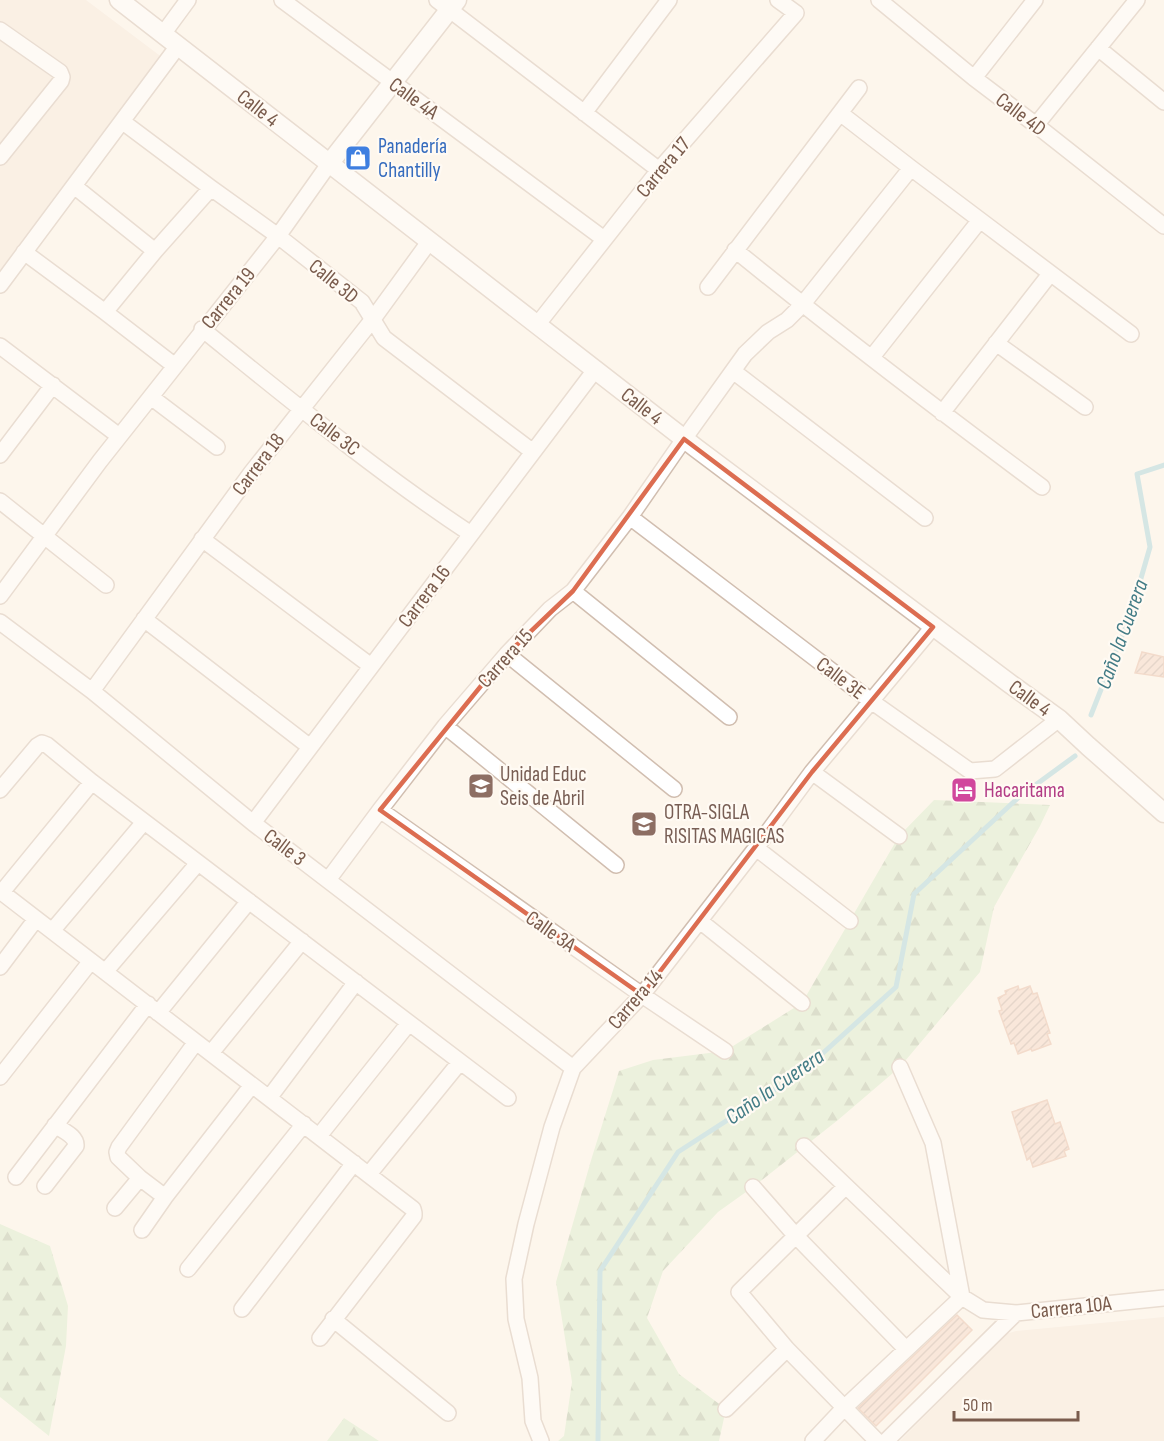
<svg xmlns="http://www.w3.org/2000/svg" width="1164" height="1441" font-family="'Sofia Sans Condensed',sans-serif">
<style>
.residential{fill:#f5e8da}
.forest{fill:url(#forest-firs)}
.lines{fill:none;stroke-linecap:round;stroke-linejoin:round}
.stream{stroke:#a5d3da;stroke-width:5}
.building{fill:url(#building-hatch);stroke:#e6bba3;stroke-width:1.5}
.minor-casing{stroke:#d1beb0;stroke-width:18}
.tertiary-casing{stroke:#d1beb0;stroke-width:21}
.minor{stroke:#fff;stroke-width:15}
.tertiary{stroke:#fff;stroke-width:18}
.marked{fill:none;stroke:#dc6d51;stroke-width:4.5;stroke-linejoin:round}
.labels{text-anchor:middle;stroke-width:4.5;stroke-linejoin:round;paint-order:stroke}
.street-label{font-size:21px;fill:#7a5c4d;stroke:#fffaf3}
.shop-label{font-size:21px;fill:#366cbe;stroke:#fffaf3;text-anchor:start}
.education-label{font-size:21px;fill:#785e54;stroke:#fffaf3;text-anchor:start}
.hotel-label{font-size:21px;fill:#b23c85;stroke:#fffaf3;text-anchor:start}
.water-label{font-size:22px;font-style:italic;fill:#437c86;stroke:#fffaf3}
</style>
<defs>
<pattern id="forest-firs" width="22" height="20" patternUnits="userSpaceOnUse" patternTransform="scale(1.5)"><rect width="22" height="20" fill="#d8ecc9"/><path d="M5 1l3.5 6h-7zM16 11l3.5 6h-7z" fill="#b4c2a5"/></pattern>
<pattern id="building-hatch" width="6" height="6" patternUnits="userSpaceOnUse" patternTransform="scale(1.5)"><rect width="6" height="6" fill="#f3d5c3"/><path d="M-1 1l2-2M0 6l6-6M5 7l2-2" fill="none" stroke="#cab0a1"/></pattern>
</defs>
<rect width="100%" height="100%" fill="#fdf6ec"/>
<path class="residential" d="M0 0H86L163 58 0 271Z
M1164 1317V1441H900L1006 1334 1016 1331Z"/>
<path class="forest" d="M934 800 1050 805 1040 826 994 907 980 972 900 1067 838 1120 753 1187 718 1212 663 1271 647 1318 679 1374 726 1409 719 1441H558L564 1436 572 1382 556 1282 592 1157 619 1071 653 1060 725 1051 802 1003 899 836Z
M0 1224 50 1246 68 1306 66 1346 49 1436 0 1397Z
M344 1418 379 1441H327Z"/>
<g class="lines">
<path class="stream" d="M1091 715 1131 613 1150 547 1137 474 1164 465
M598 1441 600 1271 678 1152 802 1072 896 987 914 894 1019 797 1075 756"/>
</g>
<path class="building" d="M1142 652 1164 657V677L1135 673Z
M1018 986 1019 990 1030 986 1033 994 1037 993 1050 1033 1047 1034 1051 1044 1032 1051 1031 1049 1018 1054 1014 1043 1011 1044 999 1011 1002 1010 998 998 1006 994 1005 991Z
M1047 1100 1055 1124 1060 1122 1069 1149 1064 1151 1066 1156 1033 1167 1030 1158 1027 1160 1012 1112Z
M957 1315 972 1330 876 1426 858 1408Z"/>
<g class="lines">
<defs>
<path id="minor" d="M282 0 604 239
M437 0 659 170
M879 0 974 78 1036 125 1164 226
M0 30 60 72 62 77 61 81 0 157
M163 34 188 0
M1098 48 1164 102
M974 78 1035 0
M584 113 669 0
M840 113 911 168 1131 334
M123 122 211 188 278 236 362 302 384 338 533 452
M1036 125 1137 0
M74 186 155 251
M735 250C835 331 938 410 1042 487
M24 252 105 312 175 366
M0 285 178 46
M708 287 859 88
M105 312 155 251 211 188
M537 325 659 170 796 13 778 0
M202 329C290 400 377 472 471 534
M996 343 1085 407
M0 346 119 436
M872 357 980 220
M733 371 925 518
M151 397 217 447
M942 413 1050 274
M0 455 53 385
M0 501 106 585
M630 517 871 701 970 771 995 769 1059 719
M202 539 371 666
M573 591 729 717
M0 596 100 461 278 236 329 164
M144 619 310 747
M0 622 92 691 253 823 573 1068
M507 654 674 789
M92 691 251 473 373 319 429 242
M445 726 616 865
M812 772 899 836
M0 790 37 746 42 743 47 745 92 782 508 1098
M380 810 642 995 725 1051
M253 823 595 370
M756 848 850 921
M328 880 380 810 445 726 507 654 550 609 573 591 630 517 684 439 745 354 768 332 787 320 802 305 911 168
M0 891 413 1209 414 1213V1216L320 1338
M2 892 92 782
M700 921 802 1003
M52 931 144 822
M0 967 36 919
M105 972 198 863
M158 1013 249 901
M211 1053 302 941
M0 1077 91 961
M269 1098 356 982
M319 1136 409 1023
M804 1146 962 1297 983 1310 1016 1313 1164 1298
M369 1174 460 1062
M16 1177 148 1004
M45 1186 76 1146C77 1136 63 1131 55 1125
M846 1186 739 1292 787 1349 877 1441
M753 1187 795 1235 906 1349
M165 1197 140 1178 118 1157 117 1152 119 1147 196 1042
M115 1208 140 1178
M142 1230 165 1197 252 1085
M188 1269 304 1124
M242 1309 354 1163
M333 1319 448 1413
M726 1409 787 1349
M541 1441 533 1421 530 1378 516 1319 514 1279 526 1224 552 1127 573 1068 642 995 756 848 812 772 933 627
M813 1441 845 1407 962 1297 933 1143 900 1067
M886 1441 1016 1313"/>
<path id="tertiary" d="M119 0 696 448 1009 683 1059 719 1088 746 1164 813
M329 164 457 0"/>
</defs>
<use href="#minor" class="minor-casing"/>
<use href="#tertiary" class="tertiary-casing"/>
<use href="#minor" class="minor"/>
<use href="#tertiary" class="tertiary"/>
</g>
<path d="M0 0H1164V1441H0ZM684 439 933 627 812 772 642 995 380 810 507 654 573 591Z" fill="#fdf6ec" fill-opacity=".55" fill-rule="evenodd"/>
<path class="marked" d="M684 439 933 627 812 772 642 995 380 810 507 654 573 591Z"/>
<defs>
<symbol id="shop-square" viewBox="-11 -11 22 22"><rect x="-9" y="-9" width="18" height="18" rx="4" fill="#3f7fe0" stroke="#fffaf3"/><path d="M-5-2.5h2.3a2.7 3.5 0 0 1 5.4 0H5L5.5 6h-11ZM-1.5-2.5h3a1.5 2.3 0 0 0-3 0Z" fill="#fff"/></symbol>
<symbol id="school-square" viewBox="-11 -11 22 22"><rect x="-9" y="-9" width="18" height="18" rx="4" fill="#8d6e63" stroke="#fffaf3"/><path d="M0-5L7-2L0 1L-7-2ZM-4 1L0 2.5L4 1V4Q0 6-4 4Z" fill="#fff"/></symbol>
<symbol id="hotel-square" viewBox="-11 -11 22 22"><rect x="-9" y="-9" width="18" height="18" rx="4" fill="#d1479c" stroke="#fffaf3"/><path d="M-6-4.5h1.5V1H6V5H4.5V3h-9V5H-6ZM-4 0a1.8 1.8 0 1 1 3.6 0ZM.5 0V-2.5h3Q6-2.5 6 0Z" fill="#fff"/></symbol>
</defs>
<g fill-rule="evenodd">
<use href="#shop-square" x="343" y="143" width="30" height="30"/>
<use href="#school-square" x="466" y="771" width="30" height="30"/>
<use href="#hotel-square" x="949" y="775" width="30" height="30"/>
<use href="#school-square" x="629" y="809" width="30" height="30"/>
</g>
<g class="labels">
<g class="street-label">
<text transform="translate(414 98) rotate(36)" y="7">Calle 4A</text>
<text transform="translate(258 108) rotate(38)" y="7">Calle 4</text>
<text transform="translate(1021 114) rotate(37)" y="7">Calle 4D</text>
<text transform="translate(663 167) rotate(-50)" y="7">Carrera 17</text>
<text transform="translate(334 281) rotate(39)" y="7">Calle 3D</text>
<text transform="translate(228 298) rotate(-51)" y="7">Carrera 19</text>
<text transform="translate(642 406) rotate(38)" y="7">Calle 4</text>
<text transform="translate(335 434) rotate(37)" y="7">Calle 3C</text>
<text transform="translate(258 464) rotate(-53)" y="7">Carrera 18</text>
<text transform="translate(424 596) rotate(-53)" y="7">Carrera 16</text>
<text transform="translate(505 658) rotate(-48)" y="7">Carrera 15</text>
<text transform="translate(841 678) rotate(37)" y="7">Calle 3E</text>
<text transform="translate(1030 698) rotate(36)" y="7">Calle 4</text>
<text transform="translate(285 847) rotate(37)" y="7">Calle 3</text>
<text transform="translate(551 931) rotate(35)" y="7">Calle 3A</text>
<text transform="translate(635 999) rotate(-49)" y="7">Carrera 14</text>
<text transform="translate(1071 1307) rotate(-6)" y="7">Carrera 10A</text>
</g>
<g class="shop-label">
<text x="378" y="153">Panadería<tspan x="378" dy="24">Chantilly</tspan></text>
</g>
<g class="education-label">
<text x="500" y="781">Unidad Educ<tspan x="500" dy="24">Seis de Abril</tspan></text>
<text x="664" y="819">OTRA-SIGLA<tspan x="664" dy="24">RISITAS MAGICAS</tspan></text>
</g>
<g class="hotel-label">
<text x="984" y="797">Hacaritama</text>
</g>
<g class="water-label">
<text transform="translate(1121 634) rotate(-70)" y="8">Caño la Cuerera</text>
<text transform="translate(774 1086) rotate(-35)" y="8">Caño la Cuerera</text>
</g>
</g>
<path d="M954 1411v9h124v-9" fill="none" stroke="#7a5c4d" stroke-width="3"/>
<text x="963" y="1411" font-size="18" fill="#7a5c4d" stroke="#fffaf3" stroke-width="4.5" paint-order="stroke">50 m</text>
</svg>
